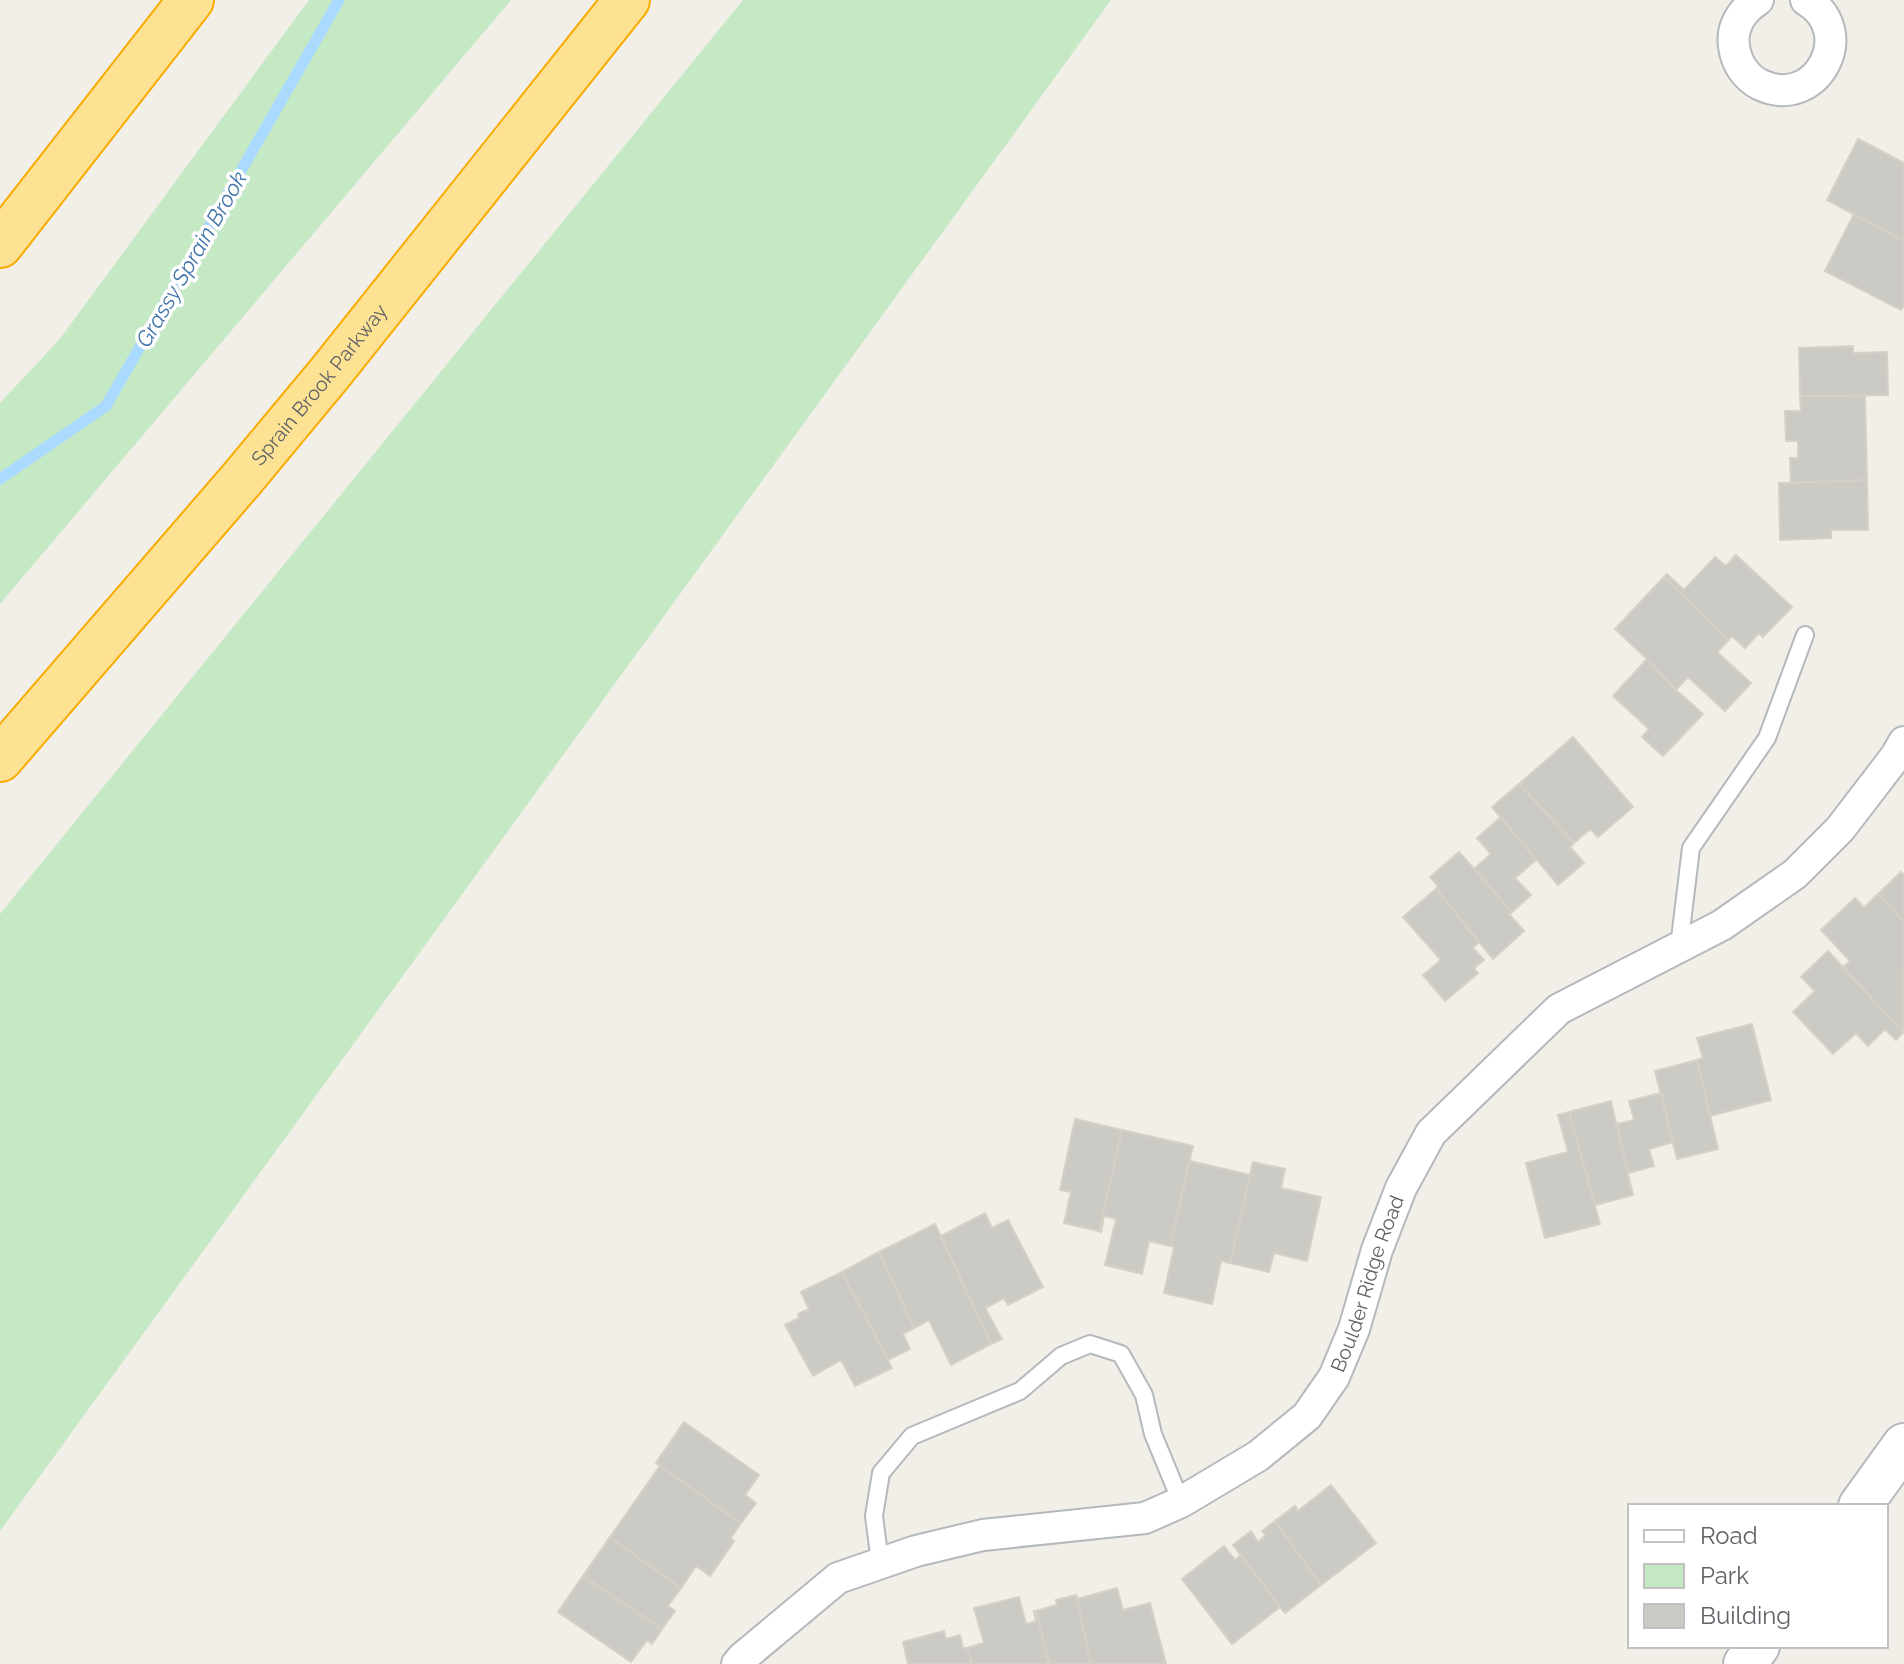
<svg xmlns="http://www.w3.org/2000/svg" width="1904" height="1664" font-family="Raleway,sans-serif">
<style>
.green{fill:#c5e8c5}
.lines{fill:none;stroke-linecap:round;stroke-linejoin:round}
.stream{stroke:#aadaff;stroke-width:11}
.building{fill:#cccac5;stroke:#d6d1c6;stroke-width:2}
.lane-casing{stroke:#b5b8bc;stroke-width:20}
.street-casing{stroke:#b5b8bc;stroke-width:34}
.secondary-casing{stroke:#b6babf;stroke-width:46}
.highway-casing{stroke:#f9ab00;stroke-width:48}
.lane{stroke:#fff;stroke-width:16}
.street{stroke:#fff;stroke-width:30}
.secondary{stroke:#fff;stroke-width:42}
.highway{stroke:#fde293;stroke-width:44}
.labels{text-anchor:middle;stroke-width:7;stroke-linejoin:round;paint-order:stroke}
.street-label{font-size:20px;fill:#5f6368;stroke:#fff}
.water-label{font-size:22px;font-style:italic;fill:#4174aa;stroke:#fff}
</style>
<rect width="100%" height="100%" fill="#f1efe8"/>
<path class="green" d="M309 0H511L0 604V403L59 340Z
M743 0H1111L0 1531V914Z"/>
<g class="lines">
<path class="stream" d="M0 479 106 406 339 0"/>
</g>
<path class="building" d="M1858 139 1904 163V241L1827 200Z
M1854 214 1904 241V305L1901 310 1825 271Z
M1853 346V353L1887 352 1888 395 1800 396 1799 348Z
M1800 396H1865L1867 480 1791 483 1790 458H1798V441H1786L1785 411H1801Z
M1867 480 1868 530H1831V538L1780 540 1779 483Z
M1736 555 1792 607 1763 637 1759 633 1745 648 1732 636 1729 640 1664 577 1667 574 1684 590 1715 557 1726 566Z
M1664 577 1729 640 1717 652 1751 683 1725 711 1688 677 1676 690 1647 659 1615 629Z
M1647 659 1676 690 1703 714 1663 756 1642 737 1649 729 1613 696Z
M1573 737 1633 807 1598 837 1590 829 1574 843 1519 784Z
M1519 784 1574 843 1570 847 1584 863 1558 885 1492 807Z
M1501 817 1536 860 1515 878 1531 895 1512 912 1474 869 1491 854 1477 838Z
M1459 852 1512 912 1509 914 1524 931 1493 959 1436 889 1438 886 1430 877Z
M1901 872 1904 875V922L1878 894Z
M1436 889 1479 942 1473 948 1484 960 1474 968 1478 973 1445 1001 1423 975 1441 960 1403 917Z
M1878 894 1904 922 1903 1032 1843 967 1850 961 1821 930 1855 898 1864 908Z
M1828 951 1903 1032 1896 1040 1885 1029 1868 1046 1856 1033 1833 1054 1793 1012 1815 991 1801 977Z
M1752 1024 1771 1100 1710 1116 1697 1060 1703 1058 1697 1038Z
M1697 1060 1718 1149 1677 1159 1655 1071Z
M1661 1093 1673 1142 1649 1149 1654 1166 1628 1173 1617 1124 1634 1120 1629 1101Z
M1611 1101 1633 1195 1595 1205 1569 1112Z
M1569 1112 1600 1224 1545 1238 1526 1163 1568 1152 1558 1115Z
M1075 1119 1122 1130 1099 1231 1064 1223 1071 1192 1060 1190Z
M1122 1130 1193 1146 1170 1246 1149 1241 1142 1274 1105 1265 1116 1219 1104 1216 1101 1232 1099 1231Z
M1190 1161 1250 1175 1230 1263 1221 1261 1212 1304 1164 1293 1174 1247 1170 1246Z
M1253 1162 1285 1169 1281 1188 1321 1197 1307 1261 1274 1253 1269 1272 1230 1263Z
M985 1213 992 1228 1008 1220 1043 1287 1008 1305 1004 1298 985 1308 1002 1339 991 1344 941 1236Z
M935 1224 991 1344 951 1365 929 1320 914 1328 879 1252Z
M879 1252 914 1328 903 1334 910 1349 888 1360 842 1272Z
M842 1272 892 1368 855 1386 841 1360 813 1376 785 1325 799 1318 798 1314 809 1309 801 1292Z
M684 1422 759 1475 745 1495 756 1503 741 1523 656 1463Z
M660 1466 741 1523 731 1538 734 1541 710 1576 696 1566 681 1588 610 1537Z
M1331 1485 1376 1543 1321 1585 1275 1521 1295 1506 1298 1511Z
M1275 1521 1321 1585 1285 1613 1233 1545 1251 1531 1258 1542 1266 1535 1262 1531Z
M610 1537 681 1588 668 1606 675 1611 662 1629 583 1576Z
M1224 1546 1235 1560 1241 1555 1280 1607 1232 1644 1182 1579Z
M583 1576 662 1629 652 1644 647 1640 631 1662 558 1612Z
M1117 1588 1123 1610 1150 1603 1166 1664H1091L1077 1599Z
M1076 1595 1091 1664H1049L1036 1611 1057 1605 1056 1600Z
M1019 1597 1026 1624 1036 1621 1034 1611H1036L1049 1664H972L967 1648 984 1643 974 1608Z
M944 1631 946 1639 960 1635 963 1648H967L972 1664H908L903 1642Z"/>
<g class="lines">
<defs>
<path id="lane" d="M1679 947 1691 848 1767 738 1805 635
M880 1563 874 1516 881 1473 912 1436 1020 1391 1061 1356 1090 1344 1121 1354 1144 1395 1153 1434 1181 1502"/>
<g id="street">
<path d="M1758 0C1742 10 1731 27 1734 46 1736 63 1746 78 1761 85 1817 111 1859 31 1806 0"/>
<path id="s1" d="M737 1664 742 1658 838 1578 916 1551 983 1535 1145 1518 1181 1502 1258 1456 1307 1416 1334 1377 1354 1329 1377 1250 1401 1188 1431 1133 1559 1009 1722 925 1795 874 1840 829 1896 756 1904 742"/>
</g>
<path id="secondary" d="M1860 1506 1904 1445
M1745 1664 1758 1646"/>
<g id="highway">
<path d="M0 245 191 0"/>
<path id="s2" d="M0 759 241 480 330 373 627 0"/>
</g>
</defs>
<use href="#lane" class="lane-casing"/>
<use href="#street" class="street-casing"/>
<use href="#secondary" class="secondary-casing"/>
<use href="#highway" class="highway-casing"/>
<use href="#lane" class="lane"/>
<use href="#street" class="street"/>
<use href="#secondary" class="secondary"/>
<use href="#highway" class="highway"/>
</g>
<g class="labels">
<g class="street-label">
<text dy="7" stroke="none"><textPath href="#s2" startOffset="492">Sprain Brook Parkway</textPath></text>
<text dy="7" stroke="none"><textPath href="#s1" startOffset="786">Boulder Ridge Road</textPath></text>
</g>
<g class="water-label">
<text transform="translate(191 259) rotate(-60)" y="8">Grassy Sprain Brook</text>
</g>
</g>
<rect x="1628" y="1504" width="260" height="144" fill="#ffffff" stroke="#bfc1c3" stroke-width="2"/>
<rect x="1644" y="1530" width="40" height="12" fill="#ffffff" stroke="#bfc1c3" stroke-width="2"/>
<text x="1700" y="1544" font-size="24" fill="#5f6368">Road</text>
<rect x="1644" y="1564" width="40" height="24" fill="#c5e8c5" stroke="#bfc1c3" stroke-width="2"/>
<text x="1700" y="1584" font-size="24" fill="#5f6368">Park</text>
<rect x="1644" y="1604" width="40" height="24" fill="#cccac5" stroke="#bfc1c3" stroke-width="2"/>
<text x="1700" y="1624" font-size="24" fill="#5f6368">Building</text>
</svg>
